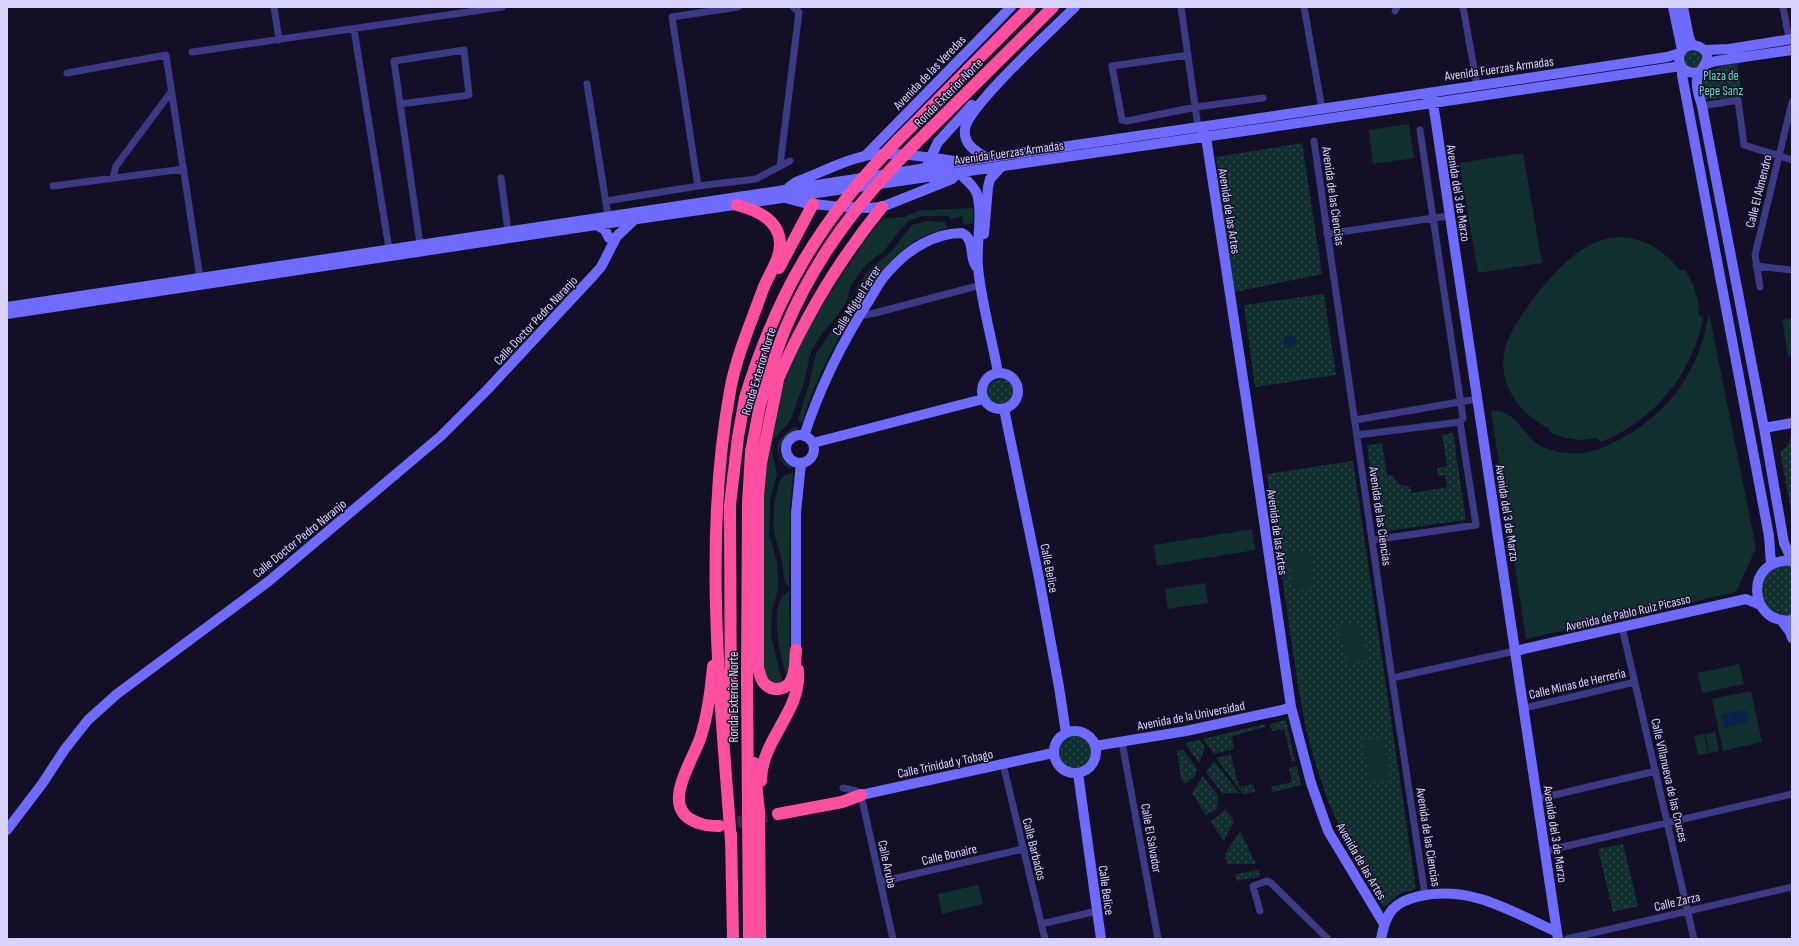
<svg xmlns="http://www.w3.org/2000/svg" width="1799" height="946" font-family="'Sofia Sans Condensed',sans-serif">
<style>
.grass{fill:url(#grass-dots)}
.garden{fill:#12302f}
.water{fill:#0c2248}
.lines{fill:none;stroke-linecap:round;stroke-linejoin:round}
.highway-tunnel{stroke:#312d47;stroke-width:12;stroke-dasharray:12 6;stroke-linecap:butt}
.street{stroke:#3d3a85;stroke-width:7}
.secondary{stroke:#6f6bff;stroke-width:10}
.highway{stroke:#ff4fa3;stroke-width:12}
.highway-bridge{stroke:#ff4fa3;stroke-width:12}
.labels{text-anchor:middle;stroke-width:3;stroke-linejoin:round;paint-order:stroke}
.street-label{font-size:13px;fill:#d9d4ff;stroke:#130f26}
.park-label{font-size:13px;fill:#5fe0c0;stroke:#130f26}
</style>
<defs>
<pattern id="grass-dots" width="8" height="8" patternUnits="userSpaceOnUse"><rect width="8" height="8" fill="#12302f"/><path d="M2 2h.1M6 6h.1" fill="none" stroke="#344d4e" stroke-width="1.8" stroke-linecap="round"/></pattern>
</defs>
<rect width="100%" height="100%" fill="#130f26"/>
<path class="grass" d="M1693 49 1700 53 1702 58 1699 66 1693 68 1687 66 1683 59 1685 53Z
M1737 63 1742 96 1705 100C1695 70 1714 67 1737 63Z
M1302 143 1322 274 1235 292 1226 247 1216 157Z
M1324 294 1336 375 1255 387 1244 305Z
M987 393a14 14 0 1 1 28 0a14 14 0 1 1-28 0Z
M1792 431V517L1780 451C1790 447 1790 440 1792 431Z
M1453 433 1466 520 1380 532 1367 445 1382 443 1387 475H1392L1399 484 1410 487 1412 493 1447 487 1445 475 1438 476 1437 468 1447 466 1442 435Z
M1353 461 1416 889 1399 894 1384 907 1372 891 1342 832 1327 799 1316 765 1306 730 1297 679 1267 474Z
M1792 566V615C1755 617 1754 573 1776 567 1781 566 1787 566 1792 566Z
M1286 720 1295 761 1292 762 1284 729 1272 731 1270 724Z
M1265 724V727L1232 736 1234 749 1214 754 1203 739Z
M1059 752a16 16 0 1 1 32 0a16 16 0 1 1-32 0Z
M1200 740 1205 747 1199 763 1185 743Z
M1183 750 1197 769 1195 776 1185 784 1181 778 1177 751Z
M1231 754 1239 787 1253 784 1255 792 1243 794 1216 758Z
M1214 761 1239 793H1222L1206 772Z
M1297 766 1301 785 1272 792 1271 787 1292 782 1289 768Z
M1203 776 1218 796 1217 809 1206 815 1192 793Z
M1225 809 1234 821 1224 841 1210 821 1221 814Z
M1240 831 1256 864H1227L1225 854Z
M1623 844 1638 906 1613 912 1598 849Z
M1259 870 1260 877 1237 881 1235 874Z"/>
<path class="garden" d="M1409 124 1414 158 1373 164 1369 130Z
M1523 153 1542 263 1478 273 1459 163Z
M973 208V223L964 225 962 216 950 219 948 216H923L910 220 899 231 884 251 866 265 859 274 851 285 847 301 839 313 822 334 811 351 803 386 790 421 772 442 771 448 777 474 770 500 769 535 777 561 778 575V589L772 611 771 636 783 684 773 685 763 670V482L776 409 787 371 813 320 867 238 884 218 904 217 921 210Z
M927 221 945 222 947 228C901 240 885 266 859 303L857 298V287L868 271 890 253 912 225Z
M1617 237C1644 237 1664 250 1680 271L1684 269C1694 284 1699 297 1699 315L1703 319C1691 375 1655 420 1601 442L1596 438C1579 442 1566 439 1549 432L1550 429C1519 414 1495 382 1506 345 1513 325 1528 306 1541 289 1561 265 1585 240 1617 237Z
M852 308 857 309C833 344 814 383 802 423H801L798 420 809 384 816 354 832 330Z
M1709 313 1756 548 1736 592 1526 639 1491 411C1513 408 1522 431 1536 443 1539 446 1545 448 1549 449 1572 458 1596 452 1617 441 1670 413 1699 372 1709 313Z
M1792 318V355L1788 356 1782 320Z
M793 427 800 428C781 437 769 454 792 467L791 469C781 465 778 456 777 446L780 439Z
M793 473 790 511 789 587C782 583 784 569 782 562 780 551 776 542 774 532 773 520 774 482 785 475 787 474 790 474 793 473Z
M1252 529 1255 550 1157 566 1154 545Z
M1310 550 1313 589 1294 590 1289 554Z
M1205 583 1208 603 1168 609 1165 589Z
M789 591 790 664 787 678C781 658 766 603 789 591Z
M1356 621 1368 657 1349 664 1337 628Z
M1739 664 1744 684 1702 693 1698 673Z
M1751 691 1762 742 1723 751 1712 699Z
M1715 732 1719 751 1709 753 1705 734Z
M1704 734 1708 753 1698 755 1694 736Z
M1384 738 1390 779 1370 782 1363 741Z
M978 885 983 904 942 914 938 894Z"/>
<path class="water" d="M1284 341a6 6 0 1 1 12 0a6 6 0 1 1-12 0Z
M1746 709 1749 722 1725 728 1722 715Z"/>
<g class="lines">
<path class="highway-tunnel" d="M720 826 778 814"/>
<path class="street" d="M274 7 279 40
M738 7 672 17 698 186 756 179 790 161
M1181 7 1198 127
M1304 7 1322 109
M1463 7 1477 85
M1783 7 1789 39
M1395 11 1397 7
M354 29 389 249
M192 52 502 7
M1188 55 1112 66 1122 120 1127 121 1196 107 1263 98
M67 73 166 55 200 278
M587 84 608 216
M400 104 469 95 464 50 394 61 420 244
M1702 106 1738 100 1744 145 1792 160
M1420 130 1433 218 1450 216
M1314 141 1392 678 1425 895
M780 166 799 12 793 7
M113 178 116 166 171 92
M501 178 508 231
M53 186 184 169
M606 201 698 186
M1327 234 1433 218 1463 418 1460 422
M1756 266 1792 270
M1760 287 1755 255 1792 102
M861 313 865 315 875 313 981 285
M1355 420 1477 399
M1357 435 1460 422 1476 525 1373 540
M1622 627 1694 939
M1392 678 1515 651
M1524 708 1635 682
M1122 742 1158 939
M1003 764 1045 939
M843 788 856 791 861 795 893 939
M1537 799 1656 771
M1545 851 1792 794
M880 882 1023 849
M1260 911 1253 886 1267 881 1271 883 1328 939
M1041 924 1097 911
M1567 939 1792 887"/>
<path class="secondary" d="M1673 7 1682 50
M1683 7 1689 37 1692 45
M1704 50 1729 49 1792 39
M1706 64 1716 61 1792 50
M1682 68V75L1769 536 1771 564
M1701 71C1689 76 1679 69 1679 57 1680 52 1682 48 1688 46 1692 44 1696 45 1700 47 1718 57 1697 70 1697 81 1696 90 1700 98 1702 106L1764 428 1784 543 1792 560
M1432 96 1558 939
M1202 132 1206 137 1247 405 1291 707 1311 783 1328 831 1384 924
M866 155 1011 7
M987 158C975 151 963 144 965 129 967 107 1055 27 1075 7
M928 163 938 142 972 105
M960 173C965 180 974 185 977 194 983 214 976 245 978 267 981 302 992 338 998 373
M789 187 796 182C819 174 841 161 865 156 885 151 932 157 954 161
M789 199 804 203 832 206 866 208 882 207 952 179 957 174
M596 225 605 230 609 238
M984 234 988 187 990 179 1001 167
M7 307 785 190 920 169 958 162 1241 121 1667 57 1680 53
M7 314 596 225 1238 132 1681 66
M982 391a18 18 0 1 1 36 0a18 18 0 1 1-36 0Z
M1004 409 1039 578 1059 687 1066 733
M1764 428 1792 423
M786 449a14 14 0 1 1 28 0a14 14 0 1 1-28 0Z
M804 436C820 387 842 342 870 299 876 289 882 277 891 269 909 249 935 233 962 233 976 239 968 260 978 269
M813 443 983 399
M1792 561C1743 557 1748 626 1792 620
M1781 620 1790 632 1792 638
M796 650V513L801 463
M1515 651 1746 599 1760 605
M1054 752a21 21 0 1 1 42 0a21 21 0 1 1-42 0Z
M1095 746 1186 731 1282 710 1291 707
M1078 773 1101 939
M861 795 1053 753
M7 830 42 784 65 749 88 720 117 694 269 581 441 436 487 390 593 276 601 267 617 236 633 221
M1381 939C1386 912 1393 902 1420 896 1472 885 1512 912 1557 932"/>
<path class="highway" d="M898 140 1030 7
M915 144 1053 7
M779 268 813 204
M778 380 761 463 758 496V669C760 673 761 680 764 683 773 693 788 690 792 678 796 670 795 659 796 650
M775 386C802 322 838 261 882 207
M713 666C711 690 708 713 701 736 695 757 662 802 690 819 700 825 708 826 719 826
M731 735 730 505 738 437 745 398
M754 763 759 811 760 939
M761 781C761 739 802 712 798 670
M778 814 842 802 861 795
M731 834 733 939
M731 841C720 693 703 539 730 391 736 357 750 325 762 292 767 276 781 260 780 242 778 219 756 210 737 205
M749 939 747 676 748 502 751 452 760 405"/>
<path class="highway-bridge" d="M745 398C777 292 821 219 898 140
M760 405C768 379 775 353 786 327 816 256 861 198 915 144"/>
</g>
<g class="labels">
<g class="street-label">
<text transform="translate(1499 68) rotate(-8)" y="5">Avenida Fuerzas Armadas</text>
<text transform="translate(929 72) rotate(-46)" y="5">Avenida de las Veredas</text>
<text transform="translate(948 92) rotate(-45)" y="5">Ronda Exterior Norte</text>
<text transform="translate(1009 152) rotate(-8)" y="5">Avenida Fuerzas Armadas</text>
<text transform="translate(1758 191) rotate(-76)" y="5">Calle El Almendro</text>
<text transform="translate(1459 193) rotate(81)" y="5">Avenida del 3 de Marzo</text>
<text transform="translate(1334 196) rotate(82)" y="5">Avenida de las Ciencias</text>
<text transform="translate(1230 211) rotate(81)" y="5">Avenida de las Artes</text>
<text transform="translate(856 300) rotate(-58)" y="5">Calle Miguel Ferrer</text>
<text transform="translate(535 320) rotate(-47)" y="5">Calle Doctor Pedro Naranjo</text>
<text transform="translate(758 371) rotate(-73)" y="5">Ronda Exterior Norte</text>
<text transform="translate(1508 513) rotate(81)" y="5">Avenida del 3 de Marzo</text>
<text transform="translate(1381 516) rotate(82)" y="5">Avenida de las Ciencias</text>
<text transform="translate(1278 532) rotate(82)" y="5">Avenida de las Artes</text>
<text transform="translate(299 538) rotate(-39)" y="5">Calle Doctor Pedro Naranjo</text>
<text transform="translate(1050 568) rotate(79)" y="5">Calle Belice</text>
<text transform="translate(1628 612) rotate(-13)" y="5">Avenida de Pablo Ruiz Picasso</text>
<text transform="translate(1577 683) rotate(-13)" y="5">Calle Minas de Herrería</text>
<text transform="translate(733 697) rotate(-90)" y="5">Ronda Exterior Norte</text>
<text transform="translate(1191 715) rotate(-11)" y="5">Avenida de la Universidad</text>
<text transform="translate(945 763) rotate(-12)" y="5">Calle Trinidad y Tobago</text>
<text transform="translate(1670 780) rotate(77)" y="5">Calle Villanueva de las Cruces</text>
<text transform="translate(1556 834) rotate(81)" y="5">Avenida del 3 de Marzo</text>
<text transform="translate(1429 837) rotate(81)" y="5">Avenida de las Ciencias</text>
<text transform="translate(1152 838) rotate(80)" y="5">Calle El Salvador</text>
<text transform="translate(1035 849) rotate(76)" y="5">Calle Barbados</text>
<text transform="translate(949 854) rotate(-13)" y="5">Calle Bonaire</text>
<text transform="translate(1362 861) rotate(60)" y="5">Avenida de las Artes</text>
<text transform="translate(888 864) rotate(78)" y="5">Calle Aruba</text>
<text transform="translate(1107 890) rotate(82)" y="5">Calle Belice</text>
<text transform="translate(1677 901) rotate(-13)" y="5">Calle Zarza</text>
</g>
<g class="park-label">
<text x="1721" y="80">Plaza de<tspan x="1721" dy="15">Pepe Sanz</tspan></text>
</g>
</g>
<rect width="1799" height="946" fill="none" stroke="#d9d4ff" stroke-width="16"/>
</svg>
